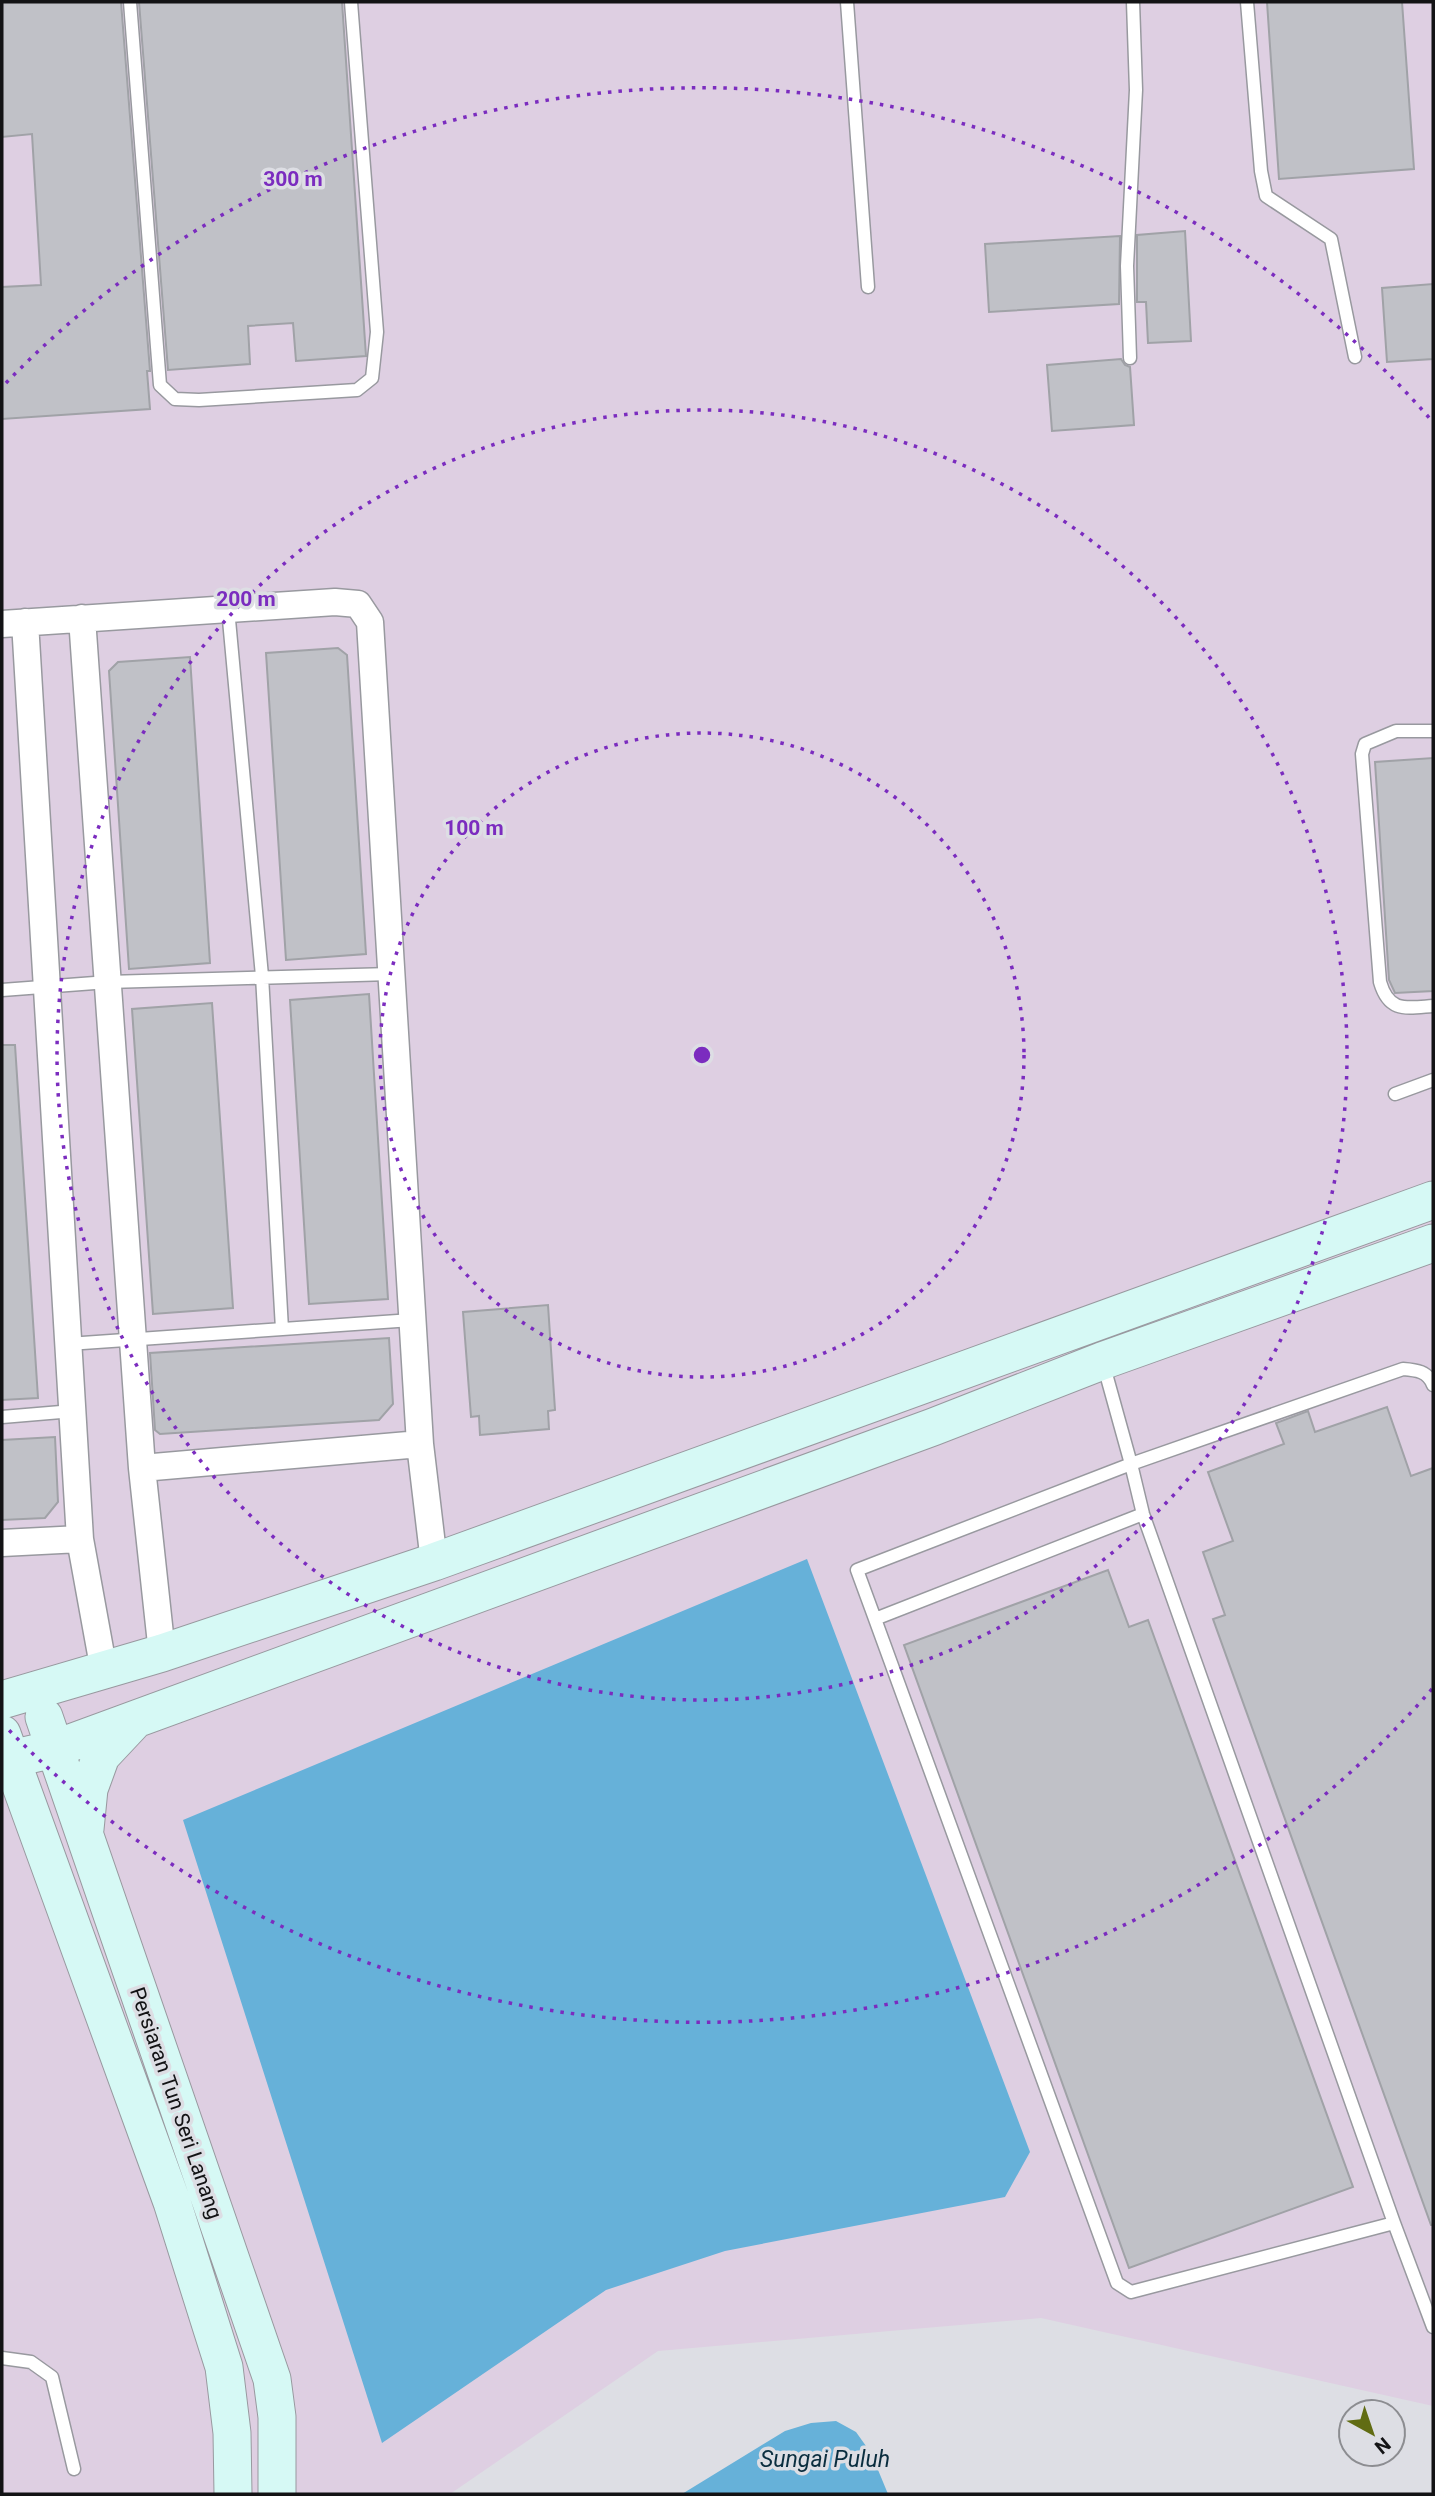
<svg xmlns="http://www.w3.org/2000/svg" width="1435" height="2496" font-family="Roboto,sans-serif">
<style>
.industrial{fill:#decfe2}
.water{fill:#66b1d9}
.building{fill:#c0c1c7;stroke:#a0a2a7;stroke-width:2}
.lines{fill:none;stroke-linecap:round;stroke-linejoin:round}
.lane-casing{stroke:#98999f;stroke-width:15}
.street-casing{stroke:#98999f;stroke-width:29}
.secondary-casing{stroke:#98999f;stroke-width:39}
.lane{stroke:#fff;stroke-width:12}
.street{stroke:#fff;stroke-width:26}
.secondary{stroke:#d6f9f5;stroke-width:37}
.ring{fill:none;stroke:#7b2cbf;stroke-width:3.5;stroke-dasharray:3.5 7}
.labels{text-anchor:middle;stroke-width:7;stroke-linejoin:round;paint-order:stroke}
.street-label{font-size:21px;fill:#131315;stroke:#dddee4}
.water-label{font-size:23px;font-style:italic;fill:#0b2e3f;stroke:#dddee4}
.centre{fill:#7b2cbf;stroke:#dddee4;stroke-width:3.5}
.ring-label{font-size:21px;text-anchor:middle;font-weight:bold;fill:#7b2cbf;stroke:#dddee4;stroke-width:7;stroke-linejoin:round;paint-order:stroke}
</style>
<rect width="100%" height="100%" fill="#dddee4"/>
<path class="industrial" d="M2 2H1433V2406L1041 2318 658 2351 450 2494H2Z"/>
<path class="water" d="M807 1559 1030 2152 1005 2197 725 2251 606 2290 382 2443 183 1820Z
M836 2421 856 2432 871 2453 888 2494H682L785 2431 811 2423Z"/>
<path class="building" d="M2 2H121L150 371H147L150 409 2 419V287L41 285 32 134 2 137Z
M139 2H342L366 356 296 361 293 323 248 326 250 364 168 370Z
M1267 2H1402L1414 169 1279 179Z
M1185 231 1191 341 1148 343 1146 302H1137V235Z
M1120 236 1119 304 989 312 985 244Z
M1433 284V359L1387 362 1382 288Z
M1121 359 1125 365 1130 367 1134 425 1052 431 1047 365Z
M338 648 347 655 366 954 286 960 266 653Z
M190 657 210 963 129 969 109 671 118 662Z
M1433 758V991L1395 993 1389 980 1375 762Z
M369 994 388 1299 309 1304 290 1000Z
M212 1003 233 1308 153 1314 132 1009Z
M2 1045H15L38 1398 2 1400Z
M548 1305 555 1410 548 1411 549 1429 480 1435 479 1416 471 1417 463 1312Z
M389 1338 393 1404 379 1420 160 1434 155 1430 150 1353Z
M1387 1407 1411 1476 1433 1468V2225H1431L1213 1619 1225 1615 1203 1552 1233 1541 1208 1472 1284 1444 1276 1423 1308 1411 1315 1432Z
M55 1437 58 1502 45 1518 2 1520V1440Z
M1108 1570 1129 1627 1148 1620 1353 2187 1129 2268 904 1645Z"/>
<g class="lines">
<defs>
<path id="lane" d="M130 2 160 385 175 399 199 400 357 390 372 378 377 332 351 2
M847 2 868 287
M1247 2 1261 171 1266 196 1331 239 1355 357
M1130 358 1127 266 1136 90 1133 2
M228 609 262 976 282 1329
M1433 731H1396L1365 744 1362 754 1380 982C1389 1013 1406 1008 1433 1006
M2 990 108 982 391 974
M1395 1094 1433 1080
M68 1344 412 1320
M1103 1363 1131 1464 857 1570 875 1619 1143 1514
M1433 1385C1428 1371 1416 1370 1403 1369L1131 1464 1143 1514 1394 2223 1433 2327
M2 1417 73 1411
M875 1619 1117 2283 1131 2292 1394 2223
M2 2358 31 2362 52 2377 74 2469"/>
<path id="street" d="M82 618 142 1468 162 1653
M25 622 80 1539 104 1671
M2 624 335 602 358 604 370 622 420 1444 434 1562
M142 1468 420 1444
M2 1543 80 1539"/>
<path id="secondary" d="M2 1700 162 1653 434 1562 1433 1200
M44 1717 272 2379 277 2417V2494
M2 1734 172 2202 224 2367 232 2433 233 2494
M2 1761 54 1749 933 1427 1102 1361 1433 1243
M85 1829 89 1789 101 1756 132 1723"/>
</defs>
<use href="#lane" class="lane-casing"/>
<use href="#street" class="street-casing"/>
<use href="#secondary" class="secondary-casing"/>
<use href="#lane" class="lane"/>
<use href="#street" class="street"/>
<use href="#secondary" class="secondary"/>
</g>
<g class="ring">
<circle cx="702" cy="1055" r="322"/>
<circle cx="702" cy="1055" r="645"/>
<path d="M1432 1689A967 967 0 0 1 6 1727M6 383A967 967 0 0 1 1432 421"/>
</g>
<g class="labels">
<g class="street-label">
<text transform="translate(176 2103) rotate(71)" y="7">Persiaran Tun Seri Lanang</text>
</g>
<g class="water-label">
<text x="825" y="2467">Sungai Puluh</text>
</g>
</g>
<circle cx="702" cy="1055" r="10" class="centre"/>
<g class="ring-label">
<text x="293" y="186">300 m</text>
<text x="246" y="606">200 m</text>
<text x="474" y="835">100 m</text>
</g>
<rect width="1435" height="2496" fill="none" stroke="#131315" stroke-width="7"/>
<g transform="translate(1372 2433) rotate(140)"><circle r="33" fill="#dddee4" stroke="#8c8d91" stroke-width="2"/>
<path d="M0-5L12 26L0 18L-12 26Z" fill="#616c13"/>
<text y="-10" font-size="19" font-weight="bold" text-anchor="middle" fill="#131315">N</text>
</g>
</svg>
